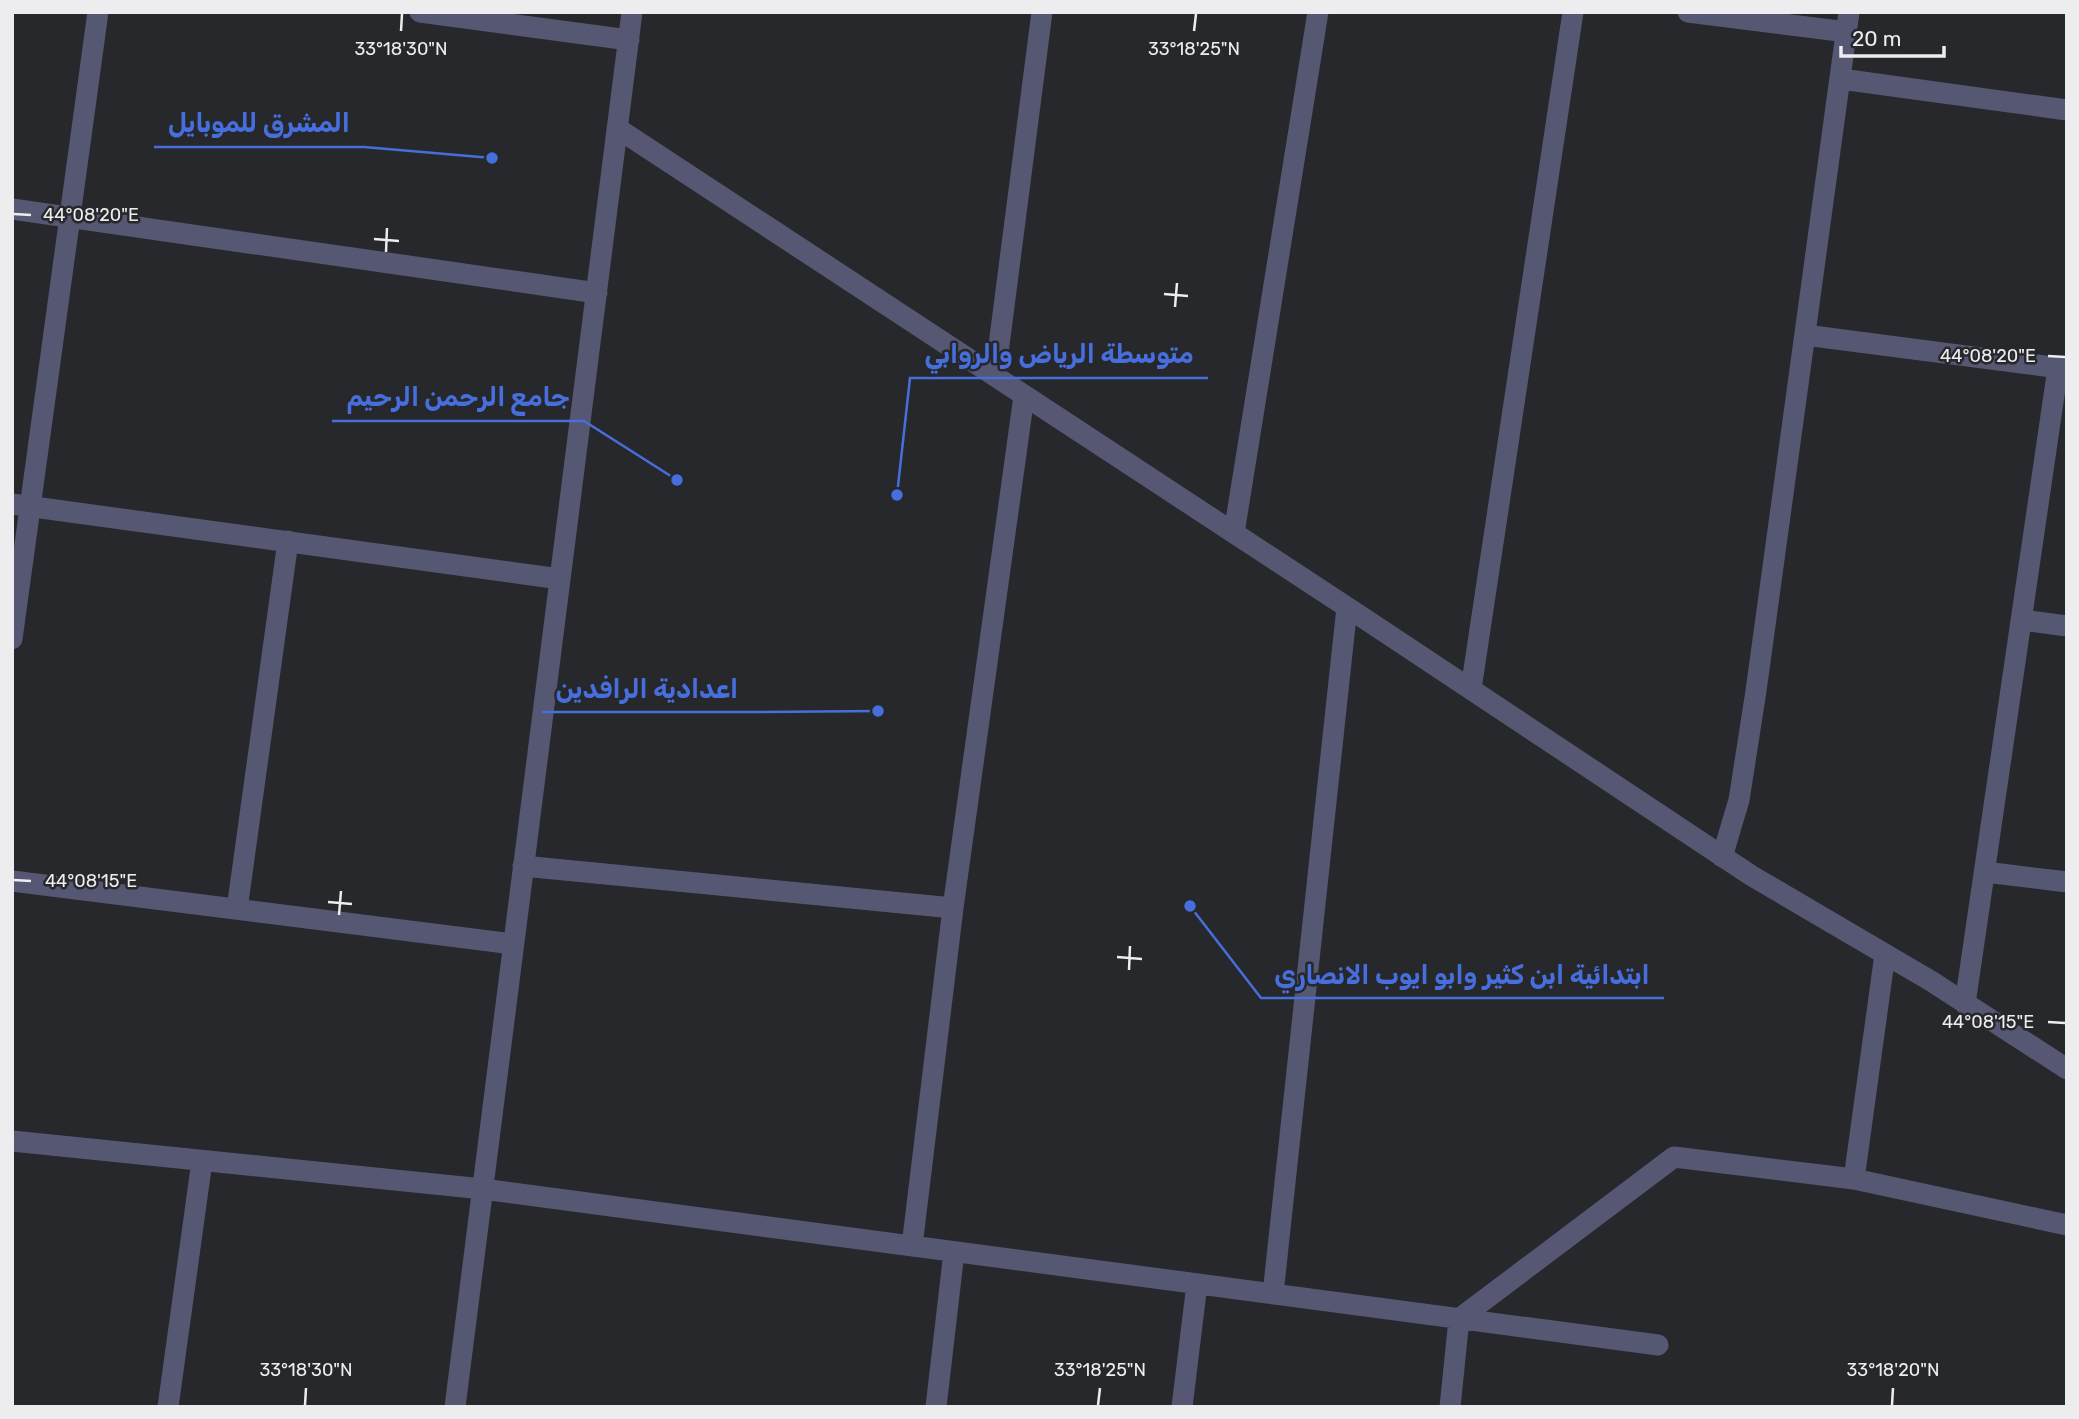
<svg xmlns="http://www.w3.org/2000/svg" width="2079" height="1419" font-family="Rubik,'Noto Sans Arabic',sans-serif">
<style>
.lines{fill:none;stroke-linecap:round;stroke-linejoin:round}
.minor{stroke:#565772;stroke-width:21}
.ticks{fill:none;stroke:#ededf0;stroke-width:2.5}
.ticks-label{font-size:18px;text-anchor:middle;fill:#ededf0;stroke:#27282b;stroke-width:5;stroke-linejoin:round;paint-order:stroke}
.leader{fill:none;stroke:#476edd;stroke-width:2.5}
.callout-dot{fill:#476edd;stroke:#27282b;stroke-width:2.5}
.callout-label{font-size:26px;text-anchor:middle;font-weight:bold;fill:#476edd;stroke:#27282b;stroke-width:5;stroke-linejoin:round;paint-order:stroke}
</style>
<rect width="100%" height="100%" fill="#27282b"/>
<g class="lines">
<path class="minor" d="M420 12 629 40
M1688 12 1847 32
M1841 79 2067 110
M617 128 1365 619 1752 876 1931 981 2067 1069
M12 209 597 293
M1805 335 2067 369
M995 376 1042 12
M12 504 560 579
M1234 533 1318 12
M2021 620 2067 626
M12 639 98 12
M1471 689 1573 12
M1722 857 1739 800 1756 691 1849 12
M523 866 953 908
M1985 872 2067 882
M12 881 513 944
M237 909 288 541
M1965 1004 2058 368
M12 1141 483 1189 1658 1345
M1854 1179 1885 954
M912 1246 953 908 1024 396
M1273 1294 1347 607
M168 1407 202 1161
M455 1407 632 12
M936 1407 954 1252
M1182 1407 1197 1284
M1450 1407 1459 1319 1674 1157 1854 1179 2067 1225"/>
</g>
<path class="ticks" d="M401 31 402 14M1194 31 1196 14M14 214 31 215M374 239 399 241M386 252 387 228M1164 294 1188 296M1175 307 1177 283M2048 356 2065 357M14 880 31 881M328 902 352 904M339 915 341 891M1117 957 1142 959M1129 970 1130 946M2048 1022 2065 1023M305 1405 306 1388M1098 1405 1100 1388M1892 1405 1893 1388"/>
<g class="ticks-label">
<text x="401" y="55">33°18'30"N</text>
<text x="1194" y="55">33°18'25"N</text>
<text x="91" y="221">44°08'20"E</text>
<text x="1988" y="362">44°08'20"E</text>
<text x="91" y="887">44°08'15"E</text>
<text x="1988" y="1028">44°08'15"E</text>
<text x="306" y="1376">33°18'30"N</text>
<text x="1100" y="1376">33°18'25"N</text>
<text x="1893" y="1376">33°18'20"N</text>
</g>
<path class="leader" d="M492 158L364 147H154M897 495L910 378H1208M677 480L584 421H332M878 711L752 712H542M1190 906L1261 998H1664"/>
<g class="callout-dot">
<circle cx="492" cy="158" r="7"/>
<circle cx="897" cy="495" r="7"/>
<circle cx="677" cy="480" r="7"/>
<circle cx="878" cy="711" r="7"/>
<circle cx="1190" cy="906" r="7"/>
</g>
<g class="callout-label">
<text x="259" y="132">المشرق للموبايل</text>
<text x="1059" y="363">متوسطة الرياض والروابي</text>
<text x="458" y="406">جامع الرحمن الرحيم</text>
<text x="647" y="698">اعدادية الرافدين</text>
<text x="1462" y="984">ابتدائية ابن كثير وابو ايوب الانصاري</text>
</g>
<rect width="2079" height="1419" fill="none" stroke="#ededf0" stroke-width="28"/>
<path d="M1841 46v10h103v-10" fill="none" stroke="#ededf0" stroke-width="3.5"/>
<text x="1852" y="46" font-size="21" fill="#ededf0" stroke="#27282b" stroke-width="5" paint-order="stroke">20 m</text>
</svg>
